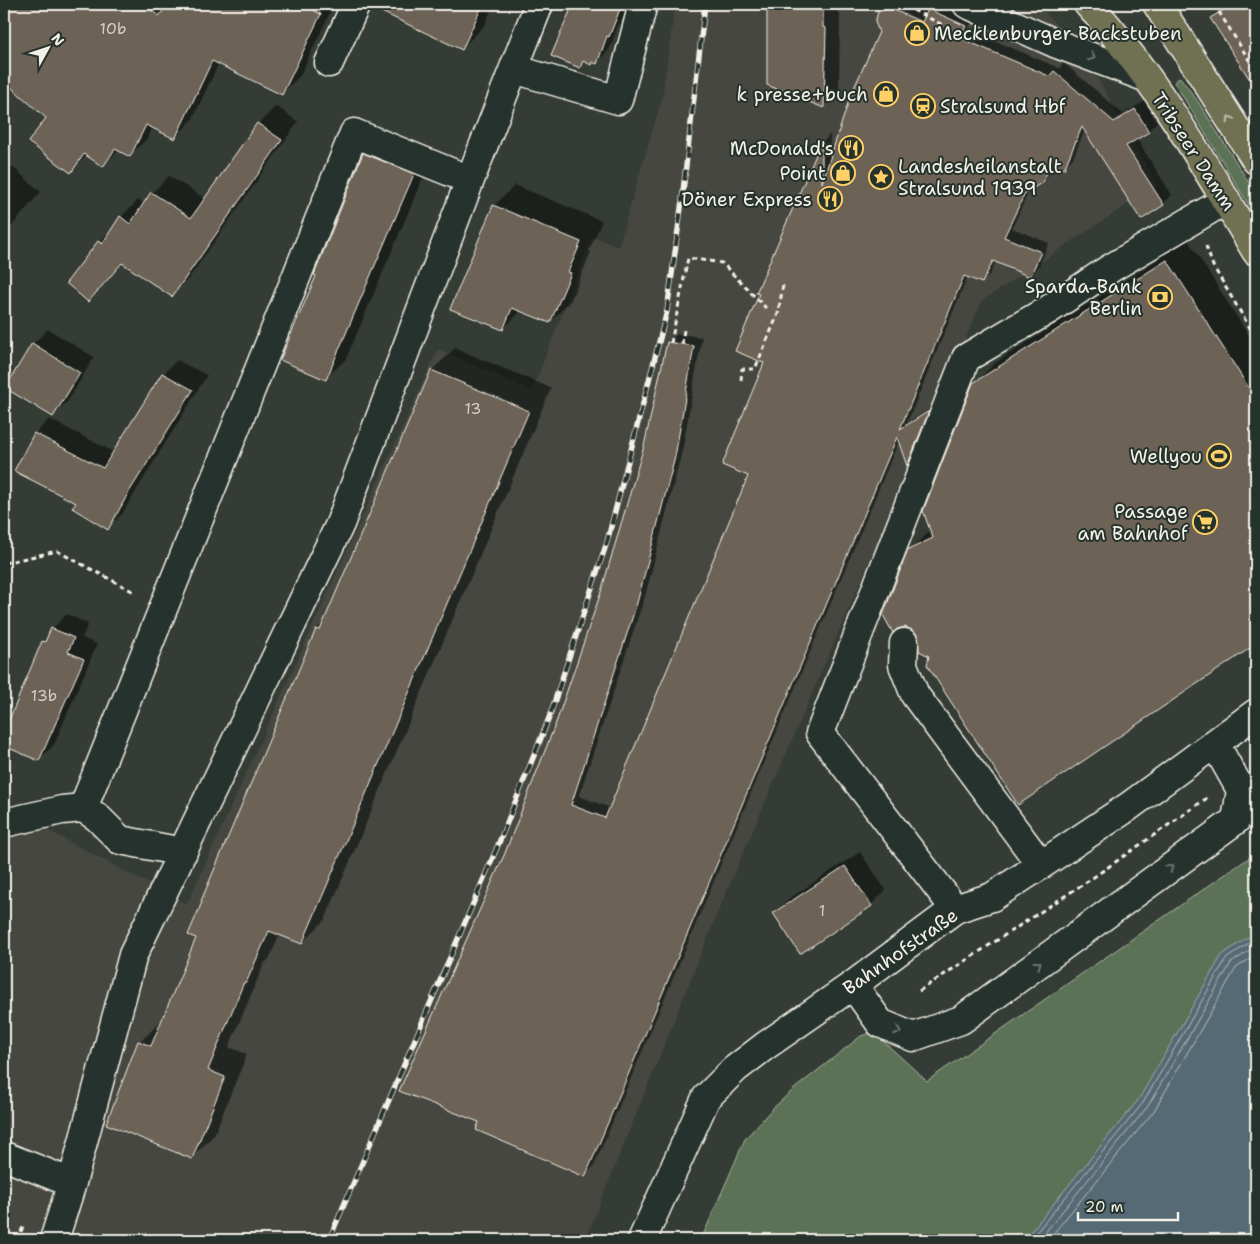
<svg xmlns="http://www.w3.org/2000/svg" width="1260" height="1244" font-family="'Shantell Sans',sans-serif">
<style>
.built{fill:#45473f}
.green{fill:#5b7257;stroke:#a8b2a0}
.water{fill:#566b74;stroke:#95a1a2}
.shadow{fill:#0007}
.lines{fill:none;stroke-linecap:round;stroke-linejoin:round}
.shore{stroke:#b5bbba;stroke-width:1}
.building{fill:#6c6256;stroke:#f4f1e8}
.minor-casing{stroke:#f4f1e8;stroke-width:31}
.major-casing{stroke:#f4f1e8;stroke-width:31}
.path{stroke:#f4f1e8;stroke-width:3;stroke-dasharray:5 4;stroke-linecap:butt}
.minor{stroke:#26332d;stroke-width:28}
.major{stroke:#706f52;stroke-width:28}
.rail-casing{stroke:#f4f1e8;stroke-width:5.5}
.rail{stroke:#26332d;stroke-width:4;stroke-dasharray:11;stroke-linecap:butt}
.oneway{stroke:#6e766e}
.oneway2{stroke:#bfbdac}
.labels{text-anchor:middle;stroke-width:4;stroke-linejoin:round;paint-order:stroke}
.number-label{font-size:16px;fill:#d2cdc4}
.poi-label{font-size:19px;fill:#f4f1e8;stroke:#26332d;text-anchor:end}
.street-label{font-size:19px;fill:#f4f1e8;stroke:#26332d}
</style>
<rect width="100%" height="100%" fill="#343c35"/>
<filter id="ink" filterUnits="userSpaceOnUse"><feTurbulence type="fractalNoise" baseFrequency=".02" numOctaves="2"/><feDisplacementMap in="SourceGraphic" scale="10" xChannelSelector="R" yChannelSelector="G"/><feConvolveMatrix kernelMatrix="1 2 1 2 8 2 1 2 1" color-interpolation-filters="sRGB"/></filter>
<g filter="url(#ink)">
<path class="built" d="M675 4H1038L1088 61 1157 185 982 301 723 900 585 1240H4V807L187 904 438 349 532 391 592 236 618 247 662 98Z"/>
<path class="green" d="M1180 77 1199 103 1256 194V217L1174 82Z
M1256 853V932L1222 955 1139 1099 1024 1240H701L745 1139 771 1110 793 1090 861 1036 873 1032 927 1081Z"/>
<path class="water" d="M1256 932V1240H1024L1139 1099 1222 955Z"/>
<path class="shadow" d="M4 4H334L300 76 282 93 219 63 192 120 175 138 153 127 148 138 130 155 119 150 103 165 87 155 71 171 47 118 4 79Z
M377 4H494L484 26 461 49 375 8Z
M575 4H629L621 22 618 26 609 50 596 63 593 61 591 64 585 61 580 66 553 55Z
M769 4H838V13H840L839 92 823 107 768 84Z
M888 4H910L928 12 935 4H945L974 17 968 29 1059 68 1064 63 1123 114 1145 101 1157 122 1148 131 1136 138 1172 195 1163 204 1085 130 1073 158 1064 167 1055 164 1052 171 1043 181 1031 187 1012 228 1049 243 1039 266 1030 275 996 261 991 273 982 282 968 276 907 423 936 405 916 456 908 464 899 441 594 1166 585 1175 481 1121 506 854 558 720 603 592 645 447 668 343 677 334 702 337 683 447 646 593 579 796 611 808 749 475 766 363 760 294 758 292 823 142 830 134V159L880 32 879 12Z
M1227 4H1256V75L1251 78 1212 18Z
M276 106 298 122 189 278 172 295 123 262 88 300 99 242 115 226 121 217 138 200 145 204 152 193 169 176 206 199 258 124Z
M384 134 433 154 346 359 326 378 317 276 364 154Z
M7 162 41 192 4 235V166Z
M515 185 602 221 589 251 591 252 571 300 550 322 521 311 503 329 494 206Z
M1188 240 1256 347V643L1018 803 930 655 909 551 931 530 974 384 995 363Z
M48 329 94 357 68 401 52 416 33 344Z
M455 348 551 388 325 920 302 943 280 934 269 959 264 964 229 1047 247 1054 214 1135 191 1158 108 1123 140 1042 163 1019 197 937 203 901 317 629 325 621 432 370Z
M177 360 207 375 122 514 108 528 77 502 35 434 49 419 114 452 163 374Z
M67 614 88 624 82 638 97 644 54 745 39 759 4 744V735L43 642 49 637 52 629Z
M860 852 886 890 871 905 775 914 790 898Z"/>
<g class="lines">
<path class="shore" d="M1030 1240 1143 1103 1226 959 1256 938
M1039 1240 1148 1106 1231 963 1256 946
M1048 1240 1154 1111 1236 968 1256 955"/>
</g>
<path class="building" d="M4 4H143L159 16 168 4H301L321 14 282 95 212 61 175 139 146 125 130 157 115 149 103 167 84 154 71 173 28 142 46 118 4 81Z
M371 4H483L462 50 371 7Z
M573 4H622L609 37 607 36 597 64 592 62 591 65 583 61 580 68 551 56Z
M767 4H823V27L826 28 824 108 767 85Z
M1234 4H1256V89L1210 18Z
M889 8 922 22 928 9 966 26 960 38 1049 76 1054 71 1114 122 1135 109 1149 132 1126 146 1164 205 1141 220 1082 127 1064 169 1051 164 1043 182 1025 193 1004 237 1041 252 1030 277 993 261 982 283 964 276 900 429 929 411 907 466 897 437 585 1177 476 1130 479 1122 399 1091 505 853 557 720 601 592 644 446 667 342 694 346 675 457 637 603 571 805 605 818 748 476 722 465 764 363 735 351 759 294 756 293 822 141V183L850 97 879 32 875 22 878 12Z
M257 123 282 140 172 297 122 263 88 302 66 283 98 241 102 244 120 216 130 224 151 192 191 218Z
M363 153 414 174 326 380 280 360 316 276 314 275Z
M493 205 581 242 568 272 571 273 550 323 512 308 503 330 450 309Z
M1167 260 1256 399V644L1018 805 927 665 929 656 919 651 918 635 912 630 905 627 897 629 893 633 883 615 908 550 933 538 923 511 973 383Z
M32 343 80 373 53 417 5 388Z
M431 370 529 411 302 944 269 931 246 983 244 982 208 1070 225 1077 192 1159 106 1124 138 1041 151 1046 196 938 188 935 202 902 201 901 316 629 320 630Z
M162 373 193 390 129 492 108 530 72 508 76 503 14 471 34 433 103 468Z
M51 628 74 638 68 652 84 659 39 761 4 746V732L42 641 45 642Z
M845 866 872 906 800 954 773 913Z"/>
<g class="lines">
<defs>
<path id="minor" d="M967 4 1057 44 1147 78
M329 63 356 4
M514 69 618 100 643 4
M904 643 903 665 915 695 1041 865
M83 808 354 133 470 180
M4 823 62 810 83 808 97 817 120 840 183 852
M955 909 820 733 966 358 1048 310 1111 268 1226 200
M853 985 880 1023 913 1037 961 1020 1236 820 1241 790 1215 744
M4 1156 72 1183
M54 1240 72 1183 133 955 340 524 470 180 539 4
M642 1240 706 1098 735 1069 765 1046 853 985 955 909 992 897 1041 865 1128 807 1256 713"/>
<path id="major" d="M1088 4C1155 77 1205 166 1256 251
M1157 4 1256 160"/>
</defs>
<use href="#minor" class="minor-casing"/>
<use href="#major" class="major-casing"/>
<path class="path" d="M911 4 909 8 943 25
M1214 4 1256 71
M1206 246 1213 266 1256 338
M671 343 688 258 722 263 766 308
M682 344 684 330
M741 380 742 369H755L778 314 783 285
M4 563 57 551 136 593
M919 991 1091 879 1207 798
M17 1240 24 1225"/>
<use href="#minor" class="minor"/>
<use href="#major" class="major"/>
<defs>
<path id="rail" d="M329 1240 496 850 549 718 607 542 667 311 681 208 705 4"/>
</defs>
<use href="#rail" class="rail-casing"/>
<use href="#rail" class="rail"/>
</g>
<defs><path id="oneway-chevron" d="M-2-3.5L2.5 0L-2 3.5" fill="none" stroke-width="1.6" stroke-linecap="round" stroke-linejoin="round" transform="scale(1.25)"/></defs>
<g class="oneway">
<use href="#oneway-chevron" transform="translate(1092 57) rotate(21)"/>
<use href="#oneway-chevron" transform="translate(1170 868) rotate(-36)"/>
<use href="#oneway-chevron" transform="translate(1038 964) rotate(-36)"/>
<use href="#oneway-chevron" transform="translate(898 1031) rotate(22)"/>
</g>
<use class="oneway2" href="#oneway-chevron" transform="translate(1230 119) rotate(-122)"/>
</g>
<defs>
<symbol id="shop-ring" viewBox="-11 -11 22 22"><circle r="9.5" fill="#26332d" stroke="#ffd166" stroke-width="1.5"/><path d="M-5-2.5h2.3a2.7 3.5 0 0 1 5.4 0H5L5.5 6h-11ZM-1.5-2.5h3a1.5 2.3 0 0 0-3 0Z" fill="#ffd166"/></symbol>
<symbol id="station-ring" viewBox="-11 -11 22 22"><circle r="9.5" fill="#26332d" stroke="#ffd166" stroke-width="1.5"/><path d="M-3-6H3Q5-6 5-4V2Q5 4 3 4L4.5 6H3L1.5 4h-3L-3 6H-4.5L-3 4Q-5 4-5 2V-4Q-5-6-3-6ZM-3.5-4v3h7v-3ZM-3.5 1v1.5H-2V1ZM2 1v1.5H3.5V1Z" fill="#ffd166"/></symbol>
<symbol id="restaurant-ring" viewBox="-11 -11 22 22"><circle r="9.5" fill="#26332d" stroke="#ffd166" stroke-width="1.5"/><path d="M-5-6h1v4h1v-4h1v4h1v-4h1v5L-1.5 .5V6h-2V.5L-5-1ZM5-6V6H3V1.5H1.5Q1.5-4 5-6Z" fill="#ffd166"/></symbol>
<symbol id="sight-ring" viewBox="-11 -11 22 22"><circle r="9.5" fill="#26332d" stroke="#ffd166" stroke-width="1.5"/><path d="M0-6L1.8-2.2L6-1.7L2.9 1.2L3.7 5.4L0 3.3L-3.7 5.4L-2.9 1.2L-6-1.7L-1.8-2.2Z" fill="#ffd166"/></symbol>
<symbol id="bank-ring" viewBox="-11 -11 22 22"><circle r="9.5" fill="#26332d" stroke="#ffd166" stroke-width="1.5"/><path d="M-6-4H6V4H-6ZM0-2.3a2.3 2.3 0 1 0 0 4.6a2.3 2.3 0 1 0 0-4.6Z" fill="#ffd166"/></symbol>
<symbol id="stadium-ring" viewBox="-11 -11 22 22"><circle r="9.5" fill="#26332d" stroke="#ffd166" stroke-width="1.5"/><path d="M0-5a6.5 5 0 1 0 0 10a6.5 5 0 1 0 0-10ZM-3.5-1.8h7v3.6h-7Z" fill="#ffd166"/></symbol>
<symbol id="supermarket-ring" viewBox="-11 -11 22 22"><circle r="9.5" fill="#26332d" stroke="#ffd166" stroke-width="1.5"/><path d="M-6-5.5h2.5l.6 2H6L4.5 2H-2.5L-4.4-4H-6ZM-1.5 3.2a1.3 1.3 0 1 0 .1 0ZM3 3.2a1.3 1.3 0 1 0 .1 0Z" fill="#ffd166"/></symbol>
</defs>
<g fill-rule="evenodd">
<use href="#shop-ring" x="903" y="19" width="28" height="28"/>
<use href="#shop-ring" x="872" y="80" width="28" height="28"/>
<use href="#station-ring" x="909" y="92" width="28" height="28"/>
<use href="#restaurant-ring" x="837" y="134" width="28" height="28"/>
<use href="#shop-ring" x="829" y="159" width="28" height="28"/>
<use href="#sight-ring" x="867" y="163" width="28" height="28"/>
<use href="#restaurant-ring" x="816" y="185" width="28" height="28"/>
<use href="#bank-ring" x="1146" y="283" width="28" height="28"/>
<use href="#stadium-ring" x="1205" y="442" width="28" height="28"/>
<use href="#supermarket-ring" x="1191" y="508" width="28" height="28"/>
</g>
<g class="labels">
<g class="number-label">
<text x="113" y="34">10b</text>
<text x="473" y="414">13</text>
<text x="44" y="701">13b</text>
<text x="822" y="916">1</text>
</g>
<g class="poi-label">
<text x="934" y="40" text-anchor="start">Mecklenburger Backstuben</text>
<text x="868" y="101">k presse+buch</text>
<text x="940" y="113" text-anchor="start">Stralsund Hbf</text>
<text x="834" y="155">McDonald's</text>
<text x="898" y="173" text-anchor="start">Landesheilanstalt<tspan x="898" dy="22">Stralsund 1939</tspan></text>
<text x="826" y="180">Point</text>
<text x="812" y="206">Döner Express</text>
<text x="1142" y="293">Sparda-Bank<tspan x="1142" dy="22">Berlin</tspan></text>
<text x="1202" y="463">Wellyou</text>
<text x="1188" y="518">Passage<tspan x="1188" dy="22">am Bahnhof</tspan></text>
</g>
<g class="street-label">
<text transform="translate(1194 151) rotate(57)" y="7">Tribseer Damm</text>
<text transform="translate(900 951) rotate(-35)" y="7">Bahnhofstraße</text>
</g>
</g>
<rect width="1260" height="1244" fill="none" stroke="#26332d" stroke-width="20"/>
<rect x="10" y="10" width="1240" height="1224" fill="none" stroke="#f4f1e8" stroke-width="2" filter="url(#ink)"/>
<g transform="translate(48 48) rotate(50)" stroke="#26332d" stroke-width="4" paint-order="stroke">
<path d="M0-4L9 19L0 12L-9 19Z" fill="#f4f1e8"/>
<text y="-8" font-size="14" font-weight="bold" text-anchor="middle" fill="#f4f1e8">N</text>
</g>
<path d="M1078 1212v8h100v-8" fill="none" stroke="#f4f1e8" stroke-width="2.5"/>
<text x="1085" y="1212" font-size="15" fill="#f4f1e8" stroke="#26332d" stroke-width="4" paint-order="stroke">20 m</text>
</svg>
